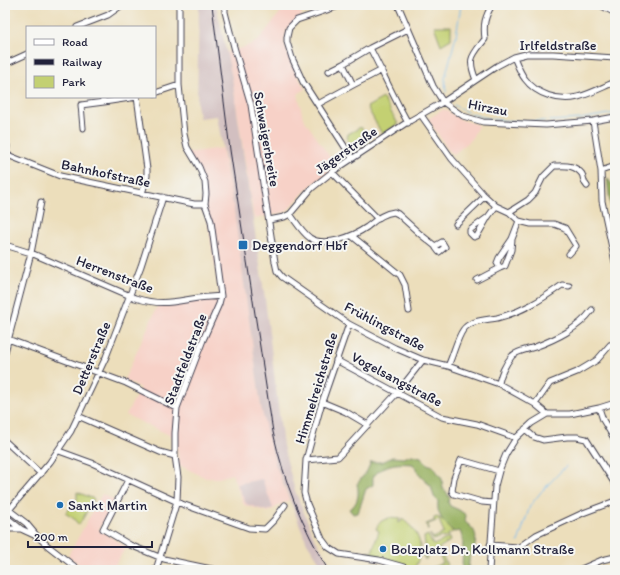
<svg xmlns="http://www.w3.org/2000/svg" width="620" height="575" font-family="Itim,sans-serif">
<style>
.built{fill:#f7d1c7}
.industrial{fill:#d2bfc0}
.green{fill:#c3d072;stroke:#727956}
.forest{fill:#9ab264;stroke:#5e6a50}
.lines{fill:none;stroke-linecap:round;stroke-linejoin:round}
.stream{stroke:#7abcef;stroke-width:1}
.minor-casing{stroke:#403e4e;stroke-width:7}
.major-casing{stroke:#403e4e;stroke-width:8}
.highway-casing{stroke:#403e4e;stroke-width:9}
.minor{stroke:#fff;stroke-width:5}
.major{stroke:#fff;stroke-width:6}
.highway{stroke:#fff;stroke-width:7}
.rail{stroke:#22223b;stroke-width:1}
.poi-dot{fill:#1f6fb2;stroke:#f6f6f2;stroke-width:1.5}
.labels{text-anchor:middle;stroke-width:4;stroke-linejoin:round;paint-order:stroke}
.street-label{font-size:14px;fill:#22223b;stroke:#f6f6f2}
.poi-label{font-size:14px;fill:#22223b;stroke:#f6f6f2;text-anchor:start}
</style>
<rect width="100%" height="100%" fill="#f6f6f2"/>
<filter id="ink" filterUnits="userSpaceOnUse"><feTurbulence type="fractalNoise" baseFrequency=".025" numOctaves="2"/><feDisplacementMap in="SourceGraphic" scale="8" xChannelSelector="R" yChannelSelector="G"/><feConvolveMatrix kernelMatrix="1 2 1 2 8 2 1 2 1" color-interpolation-filters="sRGB"/></filter>
<filter id="wash" filterUnits="userSpaceOnUse"><feTurbulence type="fractalNoise" baseFrequency=".012" numOctaves="4" result="noise"/><feDisplacementMap in="SourceGraphic" scale="16" xChannelSelector="R" yChannelSelector="G"/><feGaussianBlur stdDeviation="0.9" result="paint"/><feColorMatrix in="noise" values="0 0 0 0 0 0 0 0 0 0 0 0 0 0 0 0 0 1.4 0 .05"/><feComposite in="paint" operator="in"/></filter>
<g filter="url(#wash)">
<rect width="100%" height="100%" fill="#ecdebb"/>
<path class="built" d="M286 5H298L302 16 287 29 284 42 292 65 305 89 298 94 303 118 336 166 307 189 286 212 254 219 232 78 226 52 245 47 258 41Z
M444 109 462 120 476 124 478 126 471 140 454 154 449 151 428 119Z
M222 148 234 210 261 406 276 466 289 500 268 512 244 505 232 474 219 478H206L179 465 176 438 126 415 140 388 124 380 158 305 172 306 220 297 203 192 198 174 187 153Z
M102 494 115 501 99 529 126 547 112 570H89L85 569 68 556Z"/>
<path class="industrial" d="M199 5H216L232 78 265 299 283 446 295 491 313 535 333 570H325L307 543 276 466 267 434 261 406 234 210 217 116 199 118 197 104Z
M262 479 273 508 267 511 246 504 237 484Z"/>
<path class="green" d="M434 26H451V39L441 45Z
M383 98 398 124 382 134 367 107Z
M361 127 370 142 354 151 347 140 348 134Z
M77 492 94 499 79 525 73 518 65 513 77 501Z
M437 517 443 520 453 532 448 534 449 536 443 538 441 537 433 540 430 534 433 538 444 533 439 520 428 524V530L426 524 434 521V518Z
M389 518 400 519 398 523 401 522 402 519C421 532 426 551 413 570L401 563 368 555V552H372L379 531 376 529C379 522 382 520 389 518Z
M428 535 433 545 449 538 450 541 439 548 447 565 434 569 433 567 443 563 437 549 426 553 427 559H424L425 557 422 556 425 545 424 537Z"/>
<path class="forest" d="M607 178 615 188V234L613 226Z
M412 455 421 457 427 464 433 466 442 479 443 489 446 491 450 499 448 502 450 506 459 510 466 515 465 522C479 532 476 537 474 553L470 554 468 570H462L463 540 460 531 454 532C444 522 436 516 438 501L434 497 431 486 421 477 413 464C396 463 385 463 373 477V485L366 489 358 513 353 514 349 509C359 504 359 493 357 484L367 471 371 462H382L392 457 403 458Z"/>
<g class="lines">
<path class="stream" d="M446 92 445 78 456 36 461 5
M454 105C481 123 513 121 545 121
M550 121 580 119 615 113
M518 542 530 506 541 492 566 466"/>
</g>
</g>
<g filter="url(#ink)">
<g class="lines">
<defs>
<path id="minor" d="M225 5V12L234 47 251 105 275 262 277 271 282 277 349 324 395 348 423 360 448 366 499 384 535 404 547 414
M342 5 297 20 289 28 287 37V42L292 58 303 82 352 158
M398 5 433 86 443 102 463 116 483 122 546 125 593 121 615 117
M600 5 615 13
M77 27 108 15 122 5
M370 48 343 64 353 85 382 70
M514 57C517 64 520 73 525 79 536 94 559 102 578 97 590 94 603 87 615 82
M5 64 27 54
M329 71 343 64
M476 80C467 58 472 56 485 39 483 24 485 17 492 5
M155 93 179 85
M102 97 104 102 137 97
M137 97 147 169V176L142 194
M318 104 353 85
M421 115 452 159 483 194 496 206 509 212 519 221 531 224H554L565 228 576 246 569 254
M593 121 601 171 602 201 615 262
M408 123C394 98 383 73 370 48L408 29
M83 128 81 105 104 102
M5 140 7 146 6 154
M5 154 60 176 194 204H205
M601 171 615 166
M332 172 378 219
M509 212 528 200 535 193 543 177 554 166C565 166 574 164 582 174 584 178 583 182 587 186
M290 214C296 222 302 232 310 238 325 248 354 236 367 227 376 220 383 213 394 212L398 214 420 234 435 246 436 248 439 252 445 247 442 242 435 246
M488 217 470 230V233L474 237 477 236 488 217 496 206
M269 220 284 217 290 214 312 188 332 172 406 123 443 102 497 66 514 57 526 54H553L615 58
M456 224 485 196
M352 236 400 275 405 285 409 311
M512 239 511 250 505 266 500 268 497 263 499 258 512 239 519 221
M5 245 31 253 135 298C162 306 172 302 198 298 206 297 213 297 221 296
M477 280 500 268
M349 324 322 402 306 460 304 493 307 504 322 539 328 547 339 554 379 560 404 567 408 570
M5 338 126 383 177 408
M5 352 31 253 41 202
M336 360 442 417 477 424 516 438
M448 366C453 356 457 338 463 330 470 320 486 320 497 318 522 312 541 300 562 285L569 286
M499 384C500 375 506 363 512 356 516 351 529 349 535 347 556 339 578 329 592 310
M322 402 346 412 368 425
M535 404 550 383 577 372 597 360 610 345
M599 408 603 420 615 440
M78 416 160 452 175 456
M525 429 534 437 543 440 567 437H577L586 439 615 484
M5 441 41 474
M59 451 92 463 182 504 249 528 265 529 274 520 285 505
M306 460 338 457 397 393 423 360
M128 480 103 529 130 545 164 559 216 570
M493 503 482 502 454 494 452 491 454 478 461 460 499 471
M5 516 21 529 34 535
M5 531 10 529H20
M490 545 519 547 536 535 583 513 615 501
M79 570 48 546 37 536 26 523 9 510 50 462 71 431 106 357 141 266 163 197
M156 570 177 501 178 477 175 456V433L177 408 203 340 219 304 221 296 211 221 205 204 206 194 205 182 199 167 187 147 184 134 179 85V5
M489 570 495 486 499 471 506 454 516 438 532 423 547 414H570L599 408 615 403
M579 570 602 560 615 557"/>
<path id="major" d="M5 521 9 510"/>
<path id="highway" d="M5 507 9 510"/>
</defs>
<use href="#minor" class="minor-casing"/>
<use href="#major" class="major-casing"/>
<use href="#highway" class="highway-casing"/>
<use href="#minor" class="minor"/>
<use href="#major" class="major"/>
<use href="#highway" class="highway"/>
<path class="rail" d="M212 5 230 150 273 432C284 482 302 526 328 570"/>
</g>
</g>
<g class="poi-dot">
<rect x="238" y="240" width="10" height="10" rx="2"/>
<circle cx="60" cy="505" r="4"/>
<circle cx="383" cy="549" r="4"/>
</g>
<g class="labels">
<g class="street-label">
<text x="558" y="50">Irlfeldstraße</text>
<text transform="translate(488 107) rotate(11)" y="5">Hirzau</text>
<text transform="translate(267 139) rotate(80)" y="5">Schwaigerbreite</text>
<text transform="translate(346 150) rotate(-35)" y="5">Jägerstraße</text>
<text transform="translate(106 173) rotate(12)" y="5">Bahnhofstraße</text>
<text transform="translate(115 274) rotate(21)" y="5">Herrenstraße</text>
<text transform="translate(385 326) rotate(28)" y="5">Frühlingstraße</text>
<text transform="translate(91 358) rotate(-67)" y="5">Detterstraße</text>
<text transform="translate(185 359) rotate(-69)" y="5">Stadtfeldstraße</text>
<text transform="translate(397 379) rotate(28)" y="5">Vogelsangstraße</text>
<text transform="translate(316 388) rotate(-73)" y="5">Himmelreichstraße</text>
</g>
<g class="poi-label">
<text x="252" y="250">Deggendorf Hbf</text>
<text x="68" y="510">Sankt Martin</text>
<text x="391" y="554">Bolzplatz Dr. Kollmann Straße</text>
</g>
</g>
<rect width="620" height="575" fill="none" stroke="#f6f6f2" stroke-width="20"/>
<rect x="26" y="26" width="130" height="72" fill="#f6f6f2" stroke="#a1a1a9"/>
<rect x="34" y="39" width="20" height="6" fill="#ffffff" stroke="#a1a1a9"/>
<text x="62" y="46" font-size="12" fill="#22223b">Road</text>
<rect x="34" y="59" width="20" height="6" fill="#22223b" stroke="#a1a1a9"/>
<text x="62" y="66" font-size="12" fill="#22223b">Railway</text>
<rect x="34" y="76" width="20" height="12" fill="#c3d072" stroke="#a1a1a9"/>
<text x="62" y="86" font-size="12" fill="#22223b">Park</text>
<path d="M28 541v6h124v-6" fill="none" stroke="#22223b" stroke-width="2"/>
<text x="34" y="541" font-size="12" fill="#22223b" stroke="#f6f6f2" stroke-width="3" paint-order="stroke">200 m</text>
</svg>
